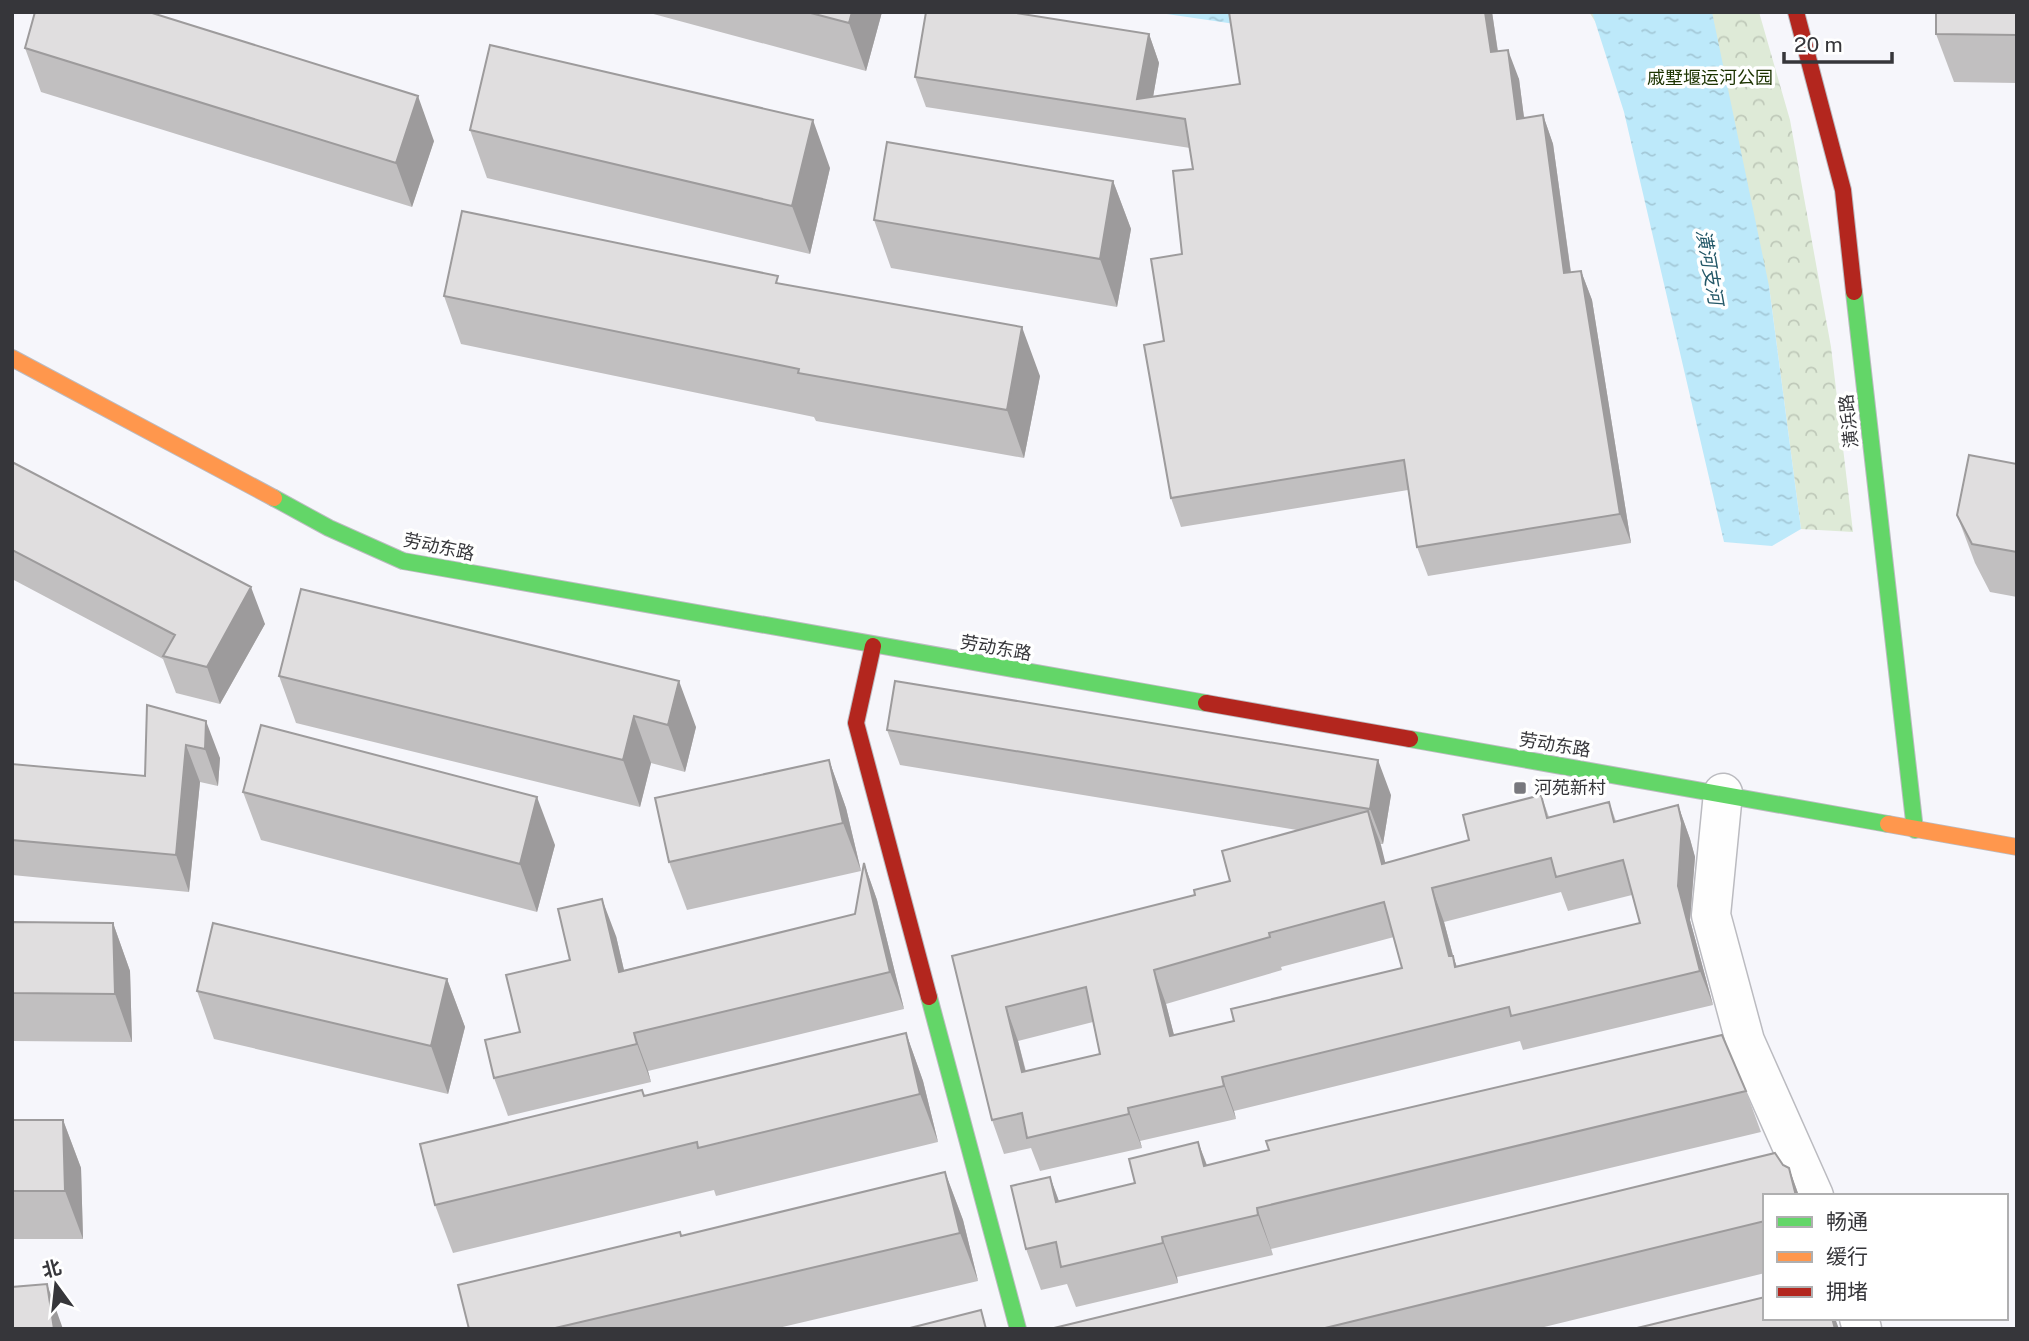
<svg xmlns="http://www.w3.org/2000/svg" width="2029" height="1341" font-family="'Public Sans','Noto Sans SC',sans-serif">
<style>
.park{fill:url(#park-crowns)}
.water{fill:url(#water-ripples)}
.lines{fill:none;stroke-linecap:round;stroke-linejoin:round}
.street-casing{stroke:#bbbbc0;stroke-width:41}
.fast-casing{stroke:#bbbbc0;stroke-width:18}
.slow-casing{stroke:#bbbbc0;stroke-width:18}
.jam-casing{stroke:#bbbbc0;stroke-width:18}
.street{stroke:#fefefe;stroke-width:38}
.fast{stroke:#63d668;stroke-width:16}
.slow{stroke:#ff974d;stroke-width:16}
.jam{stroke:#b3261e;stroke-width:16}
.wall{fill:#c1bfc0;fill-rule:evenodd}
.shaded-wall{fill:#9d9b9c}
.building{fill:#e0dedf;stroke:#9d9b9c;stroke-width:2;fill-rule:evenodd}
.poi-dot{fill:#79797e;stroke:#fff;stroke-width:2.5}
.labels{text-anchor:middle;stroke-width:7;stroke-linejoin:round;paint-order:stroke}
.park-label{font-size:18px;fill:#1c3300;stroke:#fff}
.street-label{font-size:18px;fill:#36363a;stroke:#fff}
.poi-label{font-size:18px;fill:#36363a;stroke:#fff;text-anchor:start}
.water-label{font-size:19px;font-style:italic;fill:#235767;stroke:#fff}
</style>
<defs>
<pattern id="park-crowns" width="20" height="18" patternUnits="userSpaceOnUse" patternTransform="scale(1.75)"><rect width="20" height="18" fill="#deead7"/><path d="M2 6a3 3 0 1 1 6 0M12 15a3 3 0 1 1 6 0" fill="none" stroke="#bfc9b9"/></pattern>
<pattern id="water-ripples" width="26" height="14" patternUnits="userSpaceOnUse" patternTransform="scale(1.75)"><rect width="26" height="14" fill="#bde9fa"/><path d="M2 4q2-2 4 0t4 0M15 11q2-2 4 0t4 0" fill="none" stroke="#a3c8d7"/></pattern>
</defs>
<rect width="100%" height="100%" fill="#f6f6fb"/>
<path class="park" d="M1589 12H1759L1790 120 1831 347 1853 532 1801 529 1769 286Z"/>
<path class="water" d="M1153 12H1240L1235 24Z
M1592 12H1712L1769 286 1801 529 1772 546 1724 542 1624 112Z"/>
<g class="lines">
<defs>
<path id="street" d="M1723 793 1711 915 1745 1041 1814 1196
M1859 1318 1862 1329"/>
<path id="fast" d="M1854 292 1915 830
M274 498 329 528 403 561 1206 703
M1410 739 1888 824
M929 997 1018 1329"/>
<path id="slow" d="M12 358 274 498
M1888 824 2017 847"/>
<path id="jam" d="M1796 12 1843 190 1854 292
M873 646 856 723 929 997
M1206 703 1410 739"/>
</defs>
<use href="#street" class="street-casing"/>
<use href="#fast" class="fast-casing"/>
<use href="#slow" class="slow-casing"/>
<use href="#jam" class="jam-casing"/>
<use href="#street" class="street"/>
<use href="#fast" class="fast"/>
<use href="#slow" class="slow"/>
<use href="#jam" class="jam"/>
</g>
<path class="wall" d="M646 12H882L866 71Z
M1229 12H1492L1498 51 1519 79 1524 118 1543 115 1553 144 1571 272 1581 271 1592 300 1631 543 1428 576 1417 547 1408 490 1181 527 1171 498 1164 341 1182 254 1193 169 1190 148 926 107 915 77 1149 34 1159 63 1153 97 1240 84Z
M2017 12V83L1954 82 1936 34Z
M25 48 434 141 412 207 41 92Z
M470 130 830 168 810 254 487 178Z
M1113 181 1131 229 1117 307 891 268 874 220Z
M781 284 1040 376 1024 458 816 421 814 417 461 344 444 296Z
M12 462 265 624 220 704 176 693 163 659 12 579Z
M2017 464V597L1990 592 1975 563 1957 515Z
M301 589 696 727 685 772 651 763 640 807 296 723 279 676Z
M147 705 220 758 218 786 200 782 189 892 12 875V764L145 776Z
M887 730 1391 795 1383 844H1380L1385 863 1469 840 1541 795 1549 817 1609 802 1616 821 1678 805 1690 839 1695 857 1690 920 1713 1005 1523 1050 1520 1041 1234 1111 1236 1119 1140 1141 1142 1148 1040 1171 1031 1148 1004 1154 992 1120 952 956 1195 895 1230 881 1297 830 900 765ZM1561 892 1568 911 1632 895 1640 923 1456 966 1444 922ZM1394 937 1402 968 1234 1021 1174 1035 1166 1004 1282 970 1281 967ZM1093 1022 1100 1054 1026 1071 1018 1041Z
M829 760 846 808 861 871 687 910 669 862Z
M243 792 555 845 537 912 261 840Z
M864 863 877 900 904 1009 648 1071 651 1082 508 1116 494 1078 520 1032 570 960 616 936 624 970 855 914Z
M12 922 113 923 130 971 132 1042 12 1041Z
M447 979 465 1027 448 1094 214 1039 197 991Z
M906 1033 923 1081 938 1142 716 1196 714 1190 453 1253 435 1205 642 1090 644 1096Z
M1746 1091 1761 1132 1271 1249 1273 1255 1177 1277 1178 1283 1076 1307 1067 1284 1041 1290 1026 1249 1050 1177 1059 1201 1135 1183 1198 1142 1207 1165Z
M12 1120H63L81 1168 83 1239H12Z
M1783 1165 1789 1168 1799 1196H1765V1273L1536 1329 1054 1328Z
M945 1172 963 1220 978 1281 774 1329H469L682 1236Z"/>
<path class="shaded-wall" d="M852 12H882L866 71 849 23Z
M1485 12H1492L1502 81 1491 52Z
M1149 34 1159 63 1150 114 1137 99Z
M1508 50 1519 79 1528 148 1517 119Z
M418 96 434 141 412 207 396 163Z
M1543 115 1553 144 1575 303 1564 273Z
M813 120 830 168 810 254 792 206Z
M1113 181 1131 229 1117 307 1100 259Z
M1581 271 1592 300 1631 543 1620 514Z
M1022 327 1040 376 1024 458 1007 410Z
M251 587 265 624 220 704 207 667Z
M679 681 696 727 685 772 668 725Z
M634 716 651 763 640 807 623 760Z
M206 721 220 758 218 786 205 749Z
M186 745 200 782 189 892 176 855Z
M829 760 846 808 861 871 843 823Z
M1378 760 1391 795 1383 844 1370 809Z
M537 797 555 845 537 912 520 864Z
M1678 805 1690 839 1695 857 1690 920 1713 1005 1700 971 1678 886Z
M1368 811 1381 845 1394 898 1382 864Z
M864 863 877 900 904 1009 890 972Z
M1432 888 1444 922 1453 956 1465 989 1449 956Z
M602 899 616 936 633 1009 619 972Z
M113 923 130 971 132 1042 115 994Z
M1154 970 1166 1004 1183 1070 1170 1036Z
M447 979 465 1027 448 1094 431 1046Z
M1006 1007 1018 1041 1034 1106 1022 1072Z
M634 1033 648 1071 651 1082 637 1044Z
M906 1033 923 1081 938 1142 920 1094Z
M1222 1077 1234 1111 1236 1119 1224 1086Z
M1128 1108 1140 1141 1142 1148 1129 1114Z
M63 1120 81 1168 83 1239 65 1191Z
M1198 1142 1213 1182 1204 1166Z
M1789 1168 1799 1196H1796Z
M945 1172 963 1220 978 1281 960 1233Z
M1050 1177 1065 1218 1056 1202Z
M1257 1208 1271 1249 1273 1255 1258 1215Z
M1162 1237 1177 1277 1178 1283 1163 1243Z
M47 1284 63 1329H54Z
M1832 1318H1835L1839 1329H1835Z"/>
<path class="building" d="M35 12H149L418 96 396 163 25 48Z
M807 12H852L849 23Z
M926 12H1010L1149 34 1137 99 1240 84 1229 12H1485L1491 52 1508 50 1517 119 1543 115 1564 273 1581 271 1620 514 1417 547 1404 460 1171 498 1144 345 1164 341 1151 259 1182 254 1173 171 1193 169 1185 119 915 77Z
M1936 12H2017V35L1936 34Z
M490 45 813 120 792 206 470 130Z
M887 142 1113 181 1100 259 874 220Z
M462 211 778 276 776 283 1022 327 1007 410 798 373 799 369 444 296Z
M1969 455 2017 464V552L1972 544 1957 515Z
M12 462 251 587 207 667 163 656 175 635 12 550Z
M301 589 679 681 668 725 634 716 623 760 279 676Z
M895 681 1378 760 1370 809 887 730Z
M147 705 206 721 205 749 186 745 176 855 12 840V764L145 776Z
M261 725 537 797 520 864 243 792Z
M829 760 843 823 669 862 655 798Z
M1541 795 1547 818 1609 802 1614 822 1678 805 1682 823 1678 886 1700 971 1511 1016 1509 1007 1222 1077 1224 1086 1128 1108 1129 1114 1027 1138 1022 1113 992 1120 952 956 1195 895 1194 890 1230 881 1222 851 1368 811 1382 864 1469 840 1463 815ZM1551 858 1556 877 1623 860 1640 923 1455 967 1453 956H1449L1432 888ZM1384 902 1402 968 1231 1009 1234 1021 1170 1036 1154 970 1270 937 1269 933ZM1086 987 1100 1054 1022 1072 1006 1007Z
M864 863 890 972 634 1033 637 1044 494 1078 485 1040 520 1032 506 975 570 960 558 909 602 899 619 972 855 914Z
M12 922 113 923 115 994 12 993Z
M213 923 447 979 431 1046 197 991Z
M906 1033 920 1094 698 1148 697 1142 435 1205 420 1144 642 1090 644 1096Z
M1722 1035 1746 1091 1257 1208 1258 1215 1162 1237 1163 1243 1061 1267 1056 1242 1026 1249 1011 1186 1050 1177 1056 1202 1135 1183 1129 1159 1198 1142 1204 1166 1269 1150 1266 1141Z
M12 1120H63L65 1191H12Z
M1775 1153 1783 1165 1789 1168 1796 1196H1765V1221L1321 1329 1054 1328Z
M945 1172 960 1233 551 1329H469L458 1285 680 1232 681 1236Z
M47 1284 54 1329H12V1287Z
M1765 1297V1318H1832L1835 1329H1633Z
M981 1310 986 1329H906Z"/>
<rect class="poi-dot" x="1513" y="781" width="14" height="14" rx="3.5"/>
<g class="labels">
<g class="park-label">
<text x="1710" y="84">戚墅堰运河公园</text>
</g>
<g class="street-label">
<text transform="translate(1849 421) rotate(-96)" y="6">潢浜路</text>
<text transform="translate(439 547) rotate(12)" y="6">劳动东路</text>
<text transform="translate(996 648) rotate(10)" y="6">劳动东路</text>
<text transform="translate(1555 745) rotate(9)" y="6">劳动东路</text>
</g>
<g class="poi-label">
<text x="1534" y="794">河苑新村</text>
</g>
<g class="water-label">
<text transform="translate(1710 267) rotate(80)" y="7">潢河支河</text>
</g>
</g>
<rect width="2029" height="1341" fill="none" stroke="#36363a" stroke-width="28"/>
<rect x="1763" y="1194" width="245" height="126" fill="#ffffff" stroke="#afafb0" stroke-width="2"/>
<rect x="1777" y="1217" width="35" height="10" fill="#63d668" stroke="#afafb0" stroke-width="2"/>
<text x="1826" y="1229" font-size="21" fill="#36363a">畅通</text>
<rect x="1777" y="1252" width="35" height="10" fill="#ff974d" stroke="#afafb0" stroke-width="2"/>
<text x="1826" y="1264" font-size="21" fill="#36363a">缓行</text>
<rect x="1777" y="1287" width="35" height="10" fill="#b3261e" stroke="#afafb0" stroke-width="2"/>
<text x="1826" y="1299" font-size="21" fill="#36363a">拥堵</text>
<g transform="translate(56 1285) rotate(345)" stroke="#ffffff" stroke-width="5" paint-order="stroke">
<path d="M0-5L12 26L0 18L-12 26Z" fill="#36363a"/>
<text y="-10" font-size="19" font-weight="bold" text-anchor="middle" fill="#36363a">北</text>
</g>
<path d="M1784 52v10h108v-10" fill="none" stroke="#36363a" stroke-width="3.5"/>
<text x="1794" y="52" font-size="21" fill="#36363a" stroke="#ffffff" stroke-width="5" paint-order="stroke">20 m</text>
</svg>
